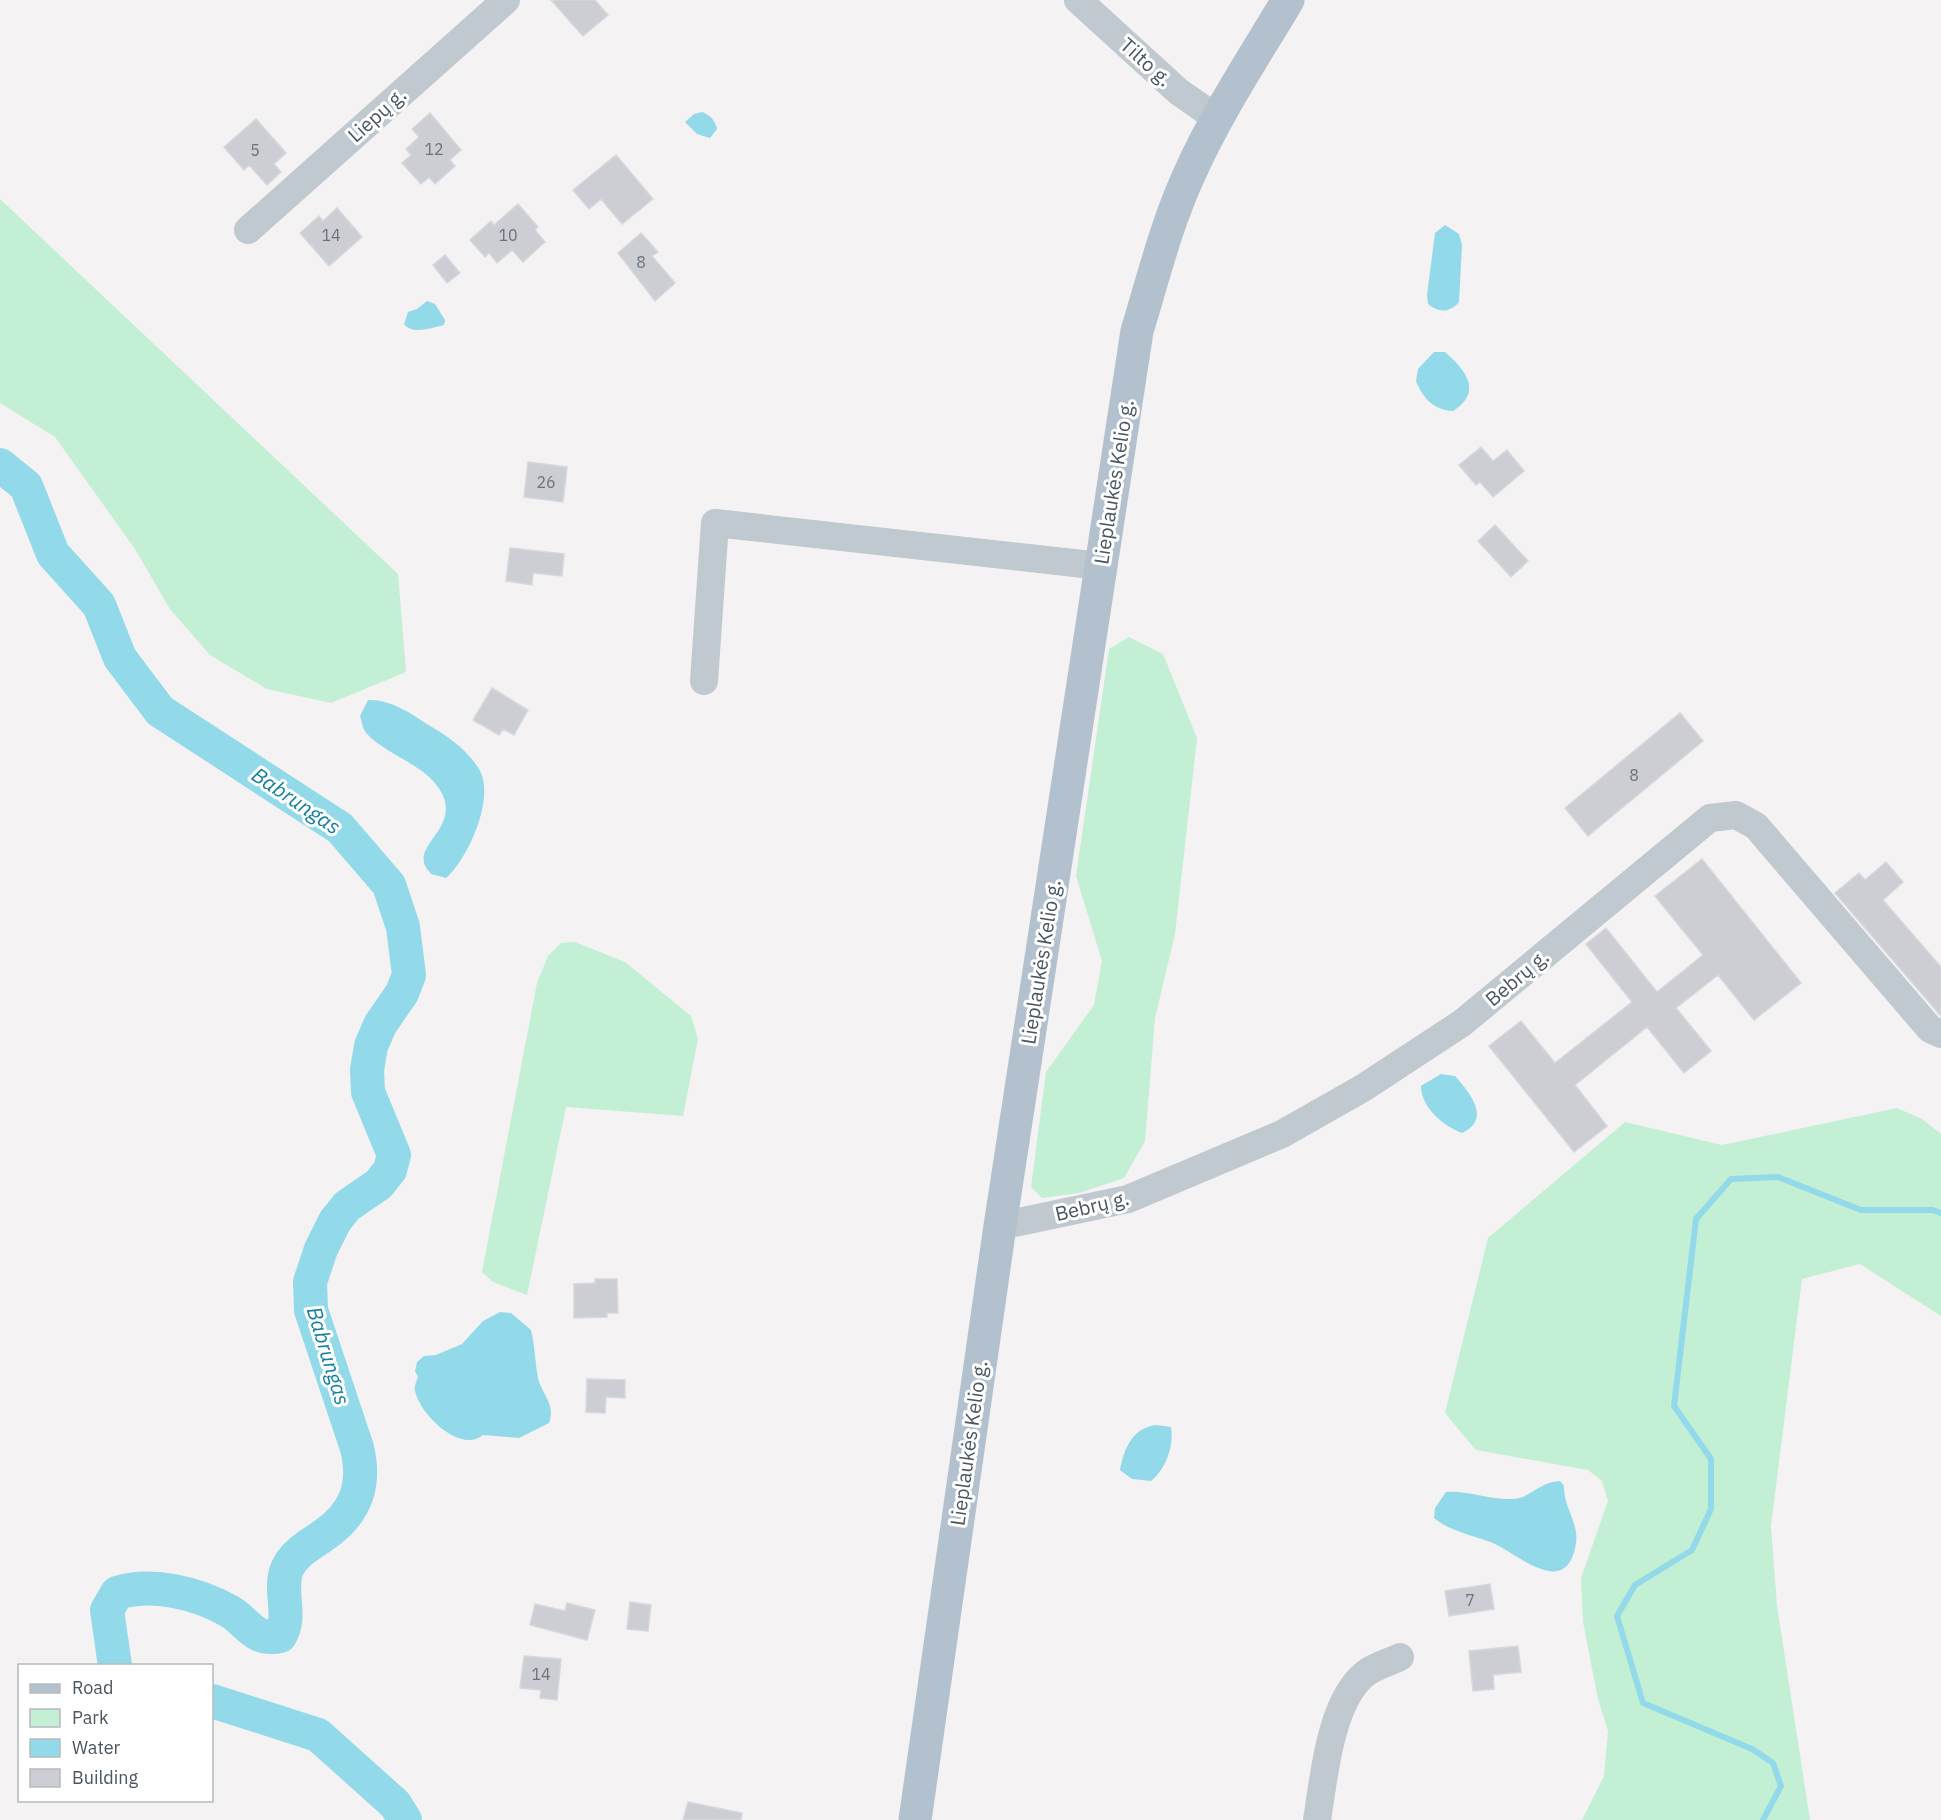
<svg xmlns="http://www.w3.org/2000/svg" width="1941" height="1820" font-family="'IBM Plex Sans',sans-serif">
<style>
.green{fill:#c3efd4}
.water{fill:#92d9ea}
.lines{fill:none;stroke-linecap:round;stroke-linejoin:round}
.stream{stroke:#92d9ea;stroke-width:6}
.river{stroke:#92d9ea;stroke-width:34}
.building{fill:#ccced4;stroke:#d6d8dd;stroke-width:1.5}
.minor{stroke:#c0c9d0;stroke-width:28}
.major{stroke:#b3c1cf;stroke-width:33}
.labels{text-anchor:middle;stroke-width:6;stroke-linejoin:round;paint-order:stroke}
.number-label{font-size:16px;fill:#6a737c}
.street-label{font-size:20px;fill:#4a555f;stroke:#fff}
.water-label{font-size:21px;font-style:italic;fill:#11809c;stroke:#fff}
</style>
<rect width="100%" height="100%" fill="#f4f2f2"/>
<path class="green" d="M0 199 398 574 406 672 331 703 267 689 210 655 170 609 135 549 55 437 0 403Z
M1129 637 1163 654 1197 738 1175 934 1155 1018 1145 1141 1124 1178 1079 1193 1042 1198 1031 1187 1046 1072 1094 1005 1102 961 1076 876 1109 649Z
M575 942 625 962 691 1016 698 1039 683 1116 566 1107 527 1295 493 1282 482 1272 537 983 548 956 561 943Z
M1897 1108 1922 1119 1941 1134V1316L1860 1264 1802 1279 1771 1526 1777 1606 1810 1820H1582L1604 1776 1608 1731 1598 1699 1583 1622 1581 1578 1608 1501 1602 1481 1588 1470 1476 1450 1445 1413 1488 1238 1625 1122 1722 1145Z"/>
<path class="water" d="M702 112C710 115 715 120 717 129L710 138 697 134 685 122 694 114Z
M1445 225 1459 234 1462 245 1459 302C1450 313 1438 313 1428 304L1427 295 1435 233Z
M427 301 435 304 445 320 444 325C431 328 412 335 404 324L408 312 417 309Z
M1434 352H1445C1466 370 1483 392 1453 411 1433 410 1423 398 1416 381L1418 369Z
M368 700C389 699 409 712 427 724 447 736 466 748 479 769 496 797 468 859 446 878L431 874C429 871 424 866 424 862 419 842 461 824 440 790 424 764 387 755 367 734 363 730 362 722 360 716Z
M1441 1074 1455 1076C1470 1093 1492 1119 1462 1133 1443 1126 1421 1107 1421 1086Z
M500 1312 511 1313 531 1330C535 1346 535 1362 538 1378 542 1395 556 1404 549 1423L519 1438 483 1435C461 1454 420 1415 415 1391 414 1387 416 1382 418 1377L415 1371 417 1362 424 1356 436 1355 462 1344 483 1321Z
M1156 1425 1171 1427C1174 1446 1166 1469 1151 1481L1132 1479 1120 1470C1124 1449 1132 1428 1156 1425Z
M1560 1481 1564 1486C1563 1506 1579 1523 1576 1543 1567 1601 1518 1554 1493 1543 1473 1535 1451 1532 1434 1518L1435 1508 1446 1492C1468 1490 1489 1500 1512 1499 1530 1499 1538 1482 1560 1481Z"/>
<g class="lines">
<path class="stream" d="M1763 1820 1781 1786 1773 1763 1752 1749 1643 1703 1617 1616 1635 1585 1692 1550 1711 1509V1459L1674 1406 1696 1219 1731 1179 1778 1177 1861 1210H1933L1941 1213"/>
<path class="river" d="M0 465 26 486 53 554 99 605 120 658 160 711 340 828 389 885 403 927 409 975 402 993 380 1025 371 1046 367 1070 368 1092 394 1155 390 1170 379 1184 347 1206 335 1221 321 1249 310 1282 311 1310 357 1448C366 1485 356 1513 324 1535 310 1545 294 1553 287 1569 278 1592 293 1615 280 1636 254 1642 248 1622 229 1611 197 1593 152 1582 117 1593L107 1610 115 1666
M212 1701 318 1735 395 1804 405 1820"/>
</g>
<path class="building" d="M551 0H595L608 15 583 36Z
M430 113 461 150 450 160 455 166 435 184 429 177 421 184 402 163 411 155 406 149 419 137 412 129Z
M256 119 286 153 274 164 281 172 267 185 249 165 244 170 224 147Z
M616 155 653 199 622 224 601 199 589 209 573 190Z
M518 204 538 227 535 230 545 242 523 262 512 250 497 263 489 253 485 257 470 240 491 221 494 225Z
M337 208 362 237 329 266 300 233 319 216 323 221Z
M641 233 658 252 652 256 675 283 655 301 618 253Z
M445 255 460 273 447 283 433 265Z
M1481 447 1493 461 1507 450 1524 471 1493 497 1480 482 1476 485 1459 465Z
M528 462 567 467 563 502 524 497Z
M1495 525 1528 561 1511 577 1478 541Z
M510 548 564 554 562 576 533 573 532 585 506 581Z
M492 688 528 710 514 735 503 729 499 735 473 720Z
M1680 713 1703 741 1588 836 1565 808Z
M1702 859 1801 983 1754 1020 1718 975 1676 1008 1711 1051 1684 1073 1647 1027 1575 1085 1607 1126 1574 1152 1489 1046 1521 1021 1555 1063 1632 1002 1586 944 1606 928 1657 992 1703 955 1655 896Z
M1886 862 1903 882 1883 900 1941 967V1016L1835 893 1859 873 1865 880Z
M595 1279H617L618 1313H607V1317L574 1318V1284L595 1283Z
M587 1379 625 1380V1398L606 1397 605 1413 586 1412Z
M1490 1584 1494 1609 1449 1616 1445 1591Z
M630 1602 651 1605 648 1631 627 1629Z
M567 1603 595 1610 587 1640 530 1625 535 1604 565 1611Z
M1518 1646 1521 1672 1493 1675 1494 1689 1473 1691 1469 1651Z
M524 1656 561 1659 557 1700 540 1698 541 1690 520 1688Z
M688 1802 742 1813 741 1820H683Z"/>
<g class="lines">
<path class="minor" d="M1078 0 1179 92 1218 119
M248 230 506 0
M704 681 715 523 1101 566
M1000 1226 1128 1199 1282 1134 1363 1088 1462 1023 1710 818 1736 815 1756 826 1930 1029 1941 1034
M1317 1820C1324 1777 1330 1701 1366 1673 1375 1666 1390 1662 1400 1657"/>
<path class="major" d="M915 1820 1000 1226 1137 331C1153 279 1166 225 1189 175 1216 114 1254 57 1288 0"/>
</g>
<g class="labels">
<g class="number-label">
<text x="434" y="155">12</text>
<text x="255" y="156">5</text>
<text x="331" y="241">14</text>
<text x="508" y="241">10</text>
<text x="641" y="268">8</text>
<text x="546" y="488">26</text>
<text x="1634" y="781">8</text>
<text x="1470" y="1606">7</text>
<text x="541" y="1680">14</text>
</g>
<g class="street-label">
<text transform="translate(1146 62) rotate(42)" y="7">Tilto g.</text>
<text transform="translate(377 115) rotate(-42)" y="7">Liepų g.</text>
<text transform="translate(1114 482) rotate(-81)" y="7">Lieplaukės Kelio g.</text>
<text transform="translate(1041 962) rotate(-81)" y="7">Lieplaukės Kelio g.</text>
<text transform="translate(1517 978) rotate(-40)" y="7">Bebrų g.</text>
<text transform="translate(1092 1206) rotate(-13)" y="7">Bebrų g.</text>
<text transform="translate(969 1443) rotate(-82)" y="7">Lieplaukės Kelio g.</text>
</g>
<g class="water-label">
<text transform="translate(296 801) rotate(34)" y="7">Babrungas</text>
<text transform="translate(328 1356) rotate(73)" y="7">Babrungas</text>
</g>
</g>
<rect x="18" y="1664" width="195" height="138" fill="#ffffff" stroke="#b7bbbf" stroke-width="1.5"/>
<rect x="30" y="1684" width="30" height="9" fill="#b3c1cf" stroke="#b7bbbf" stroke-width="1.5"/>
<text x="72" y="1694" font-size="18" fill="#4a555f">Road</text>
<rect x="30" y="1709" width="30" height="18" fill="#c3efd4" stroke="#b7bbbf" stroke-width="1.5"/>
<text x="72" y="1724" font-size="18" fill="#4a555f">Park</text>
<rect x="30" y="1739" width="30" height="18" fill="#92d9ea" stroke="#b7bbbf" stroke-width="1.5"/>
<text x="72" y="1754" font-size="18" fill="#4a555f">Water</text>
<rect x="30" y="1769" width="30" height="18" fill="#ccced4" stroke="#b7bbbf" stroke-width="1.5"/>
<text x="72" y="1784" font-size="18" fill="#4a555f">Building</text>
</svg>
